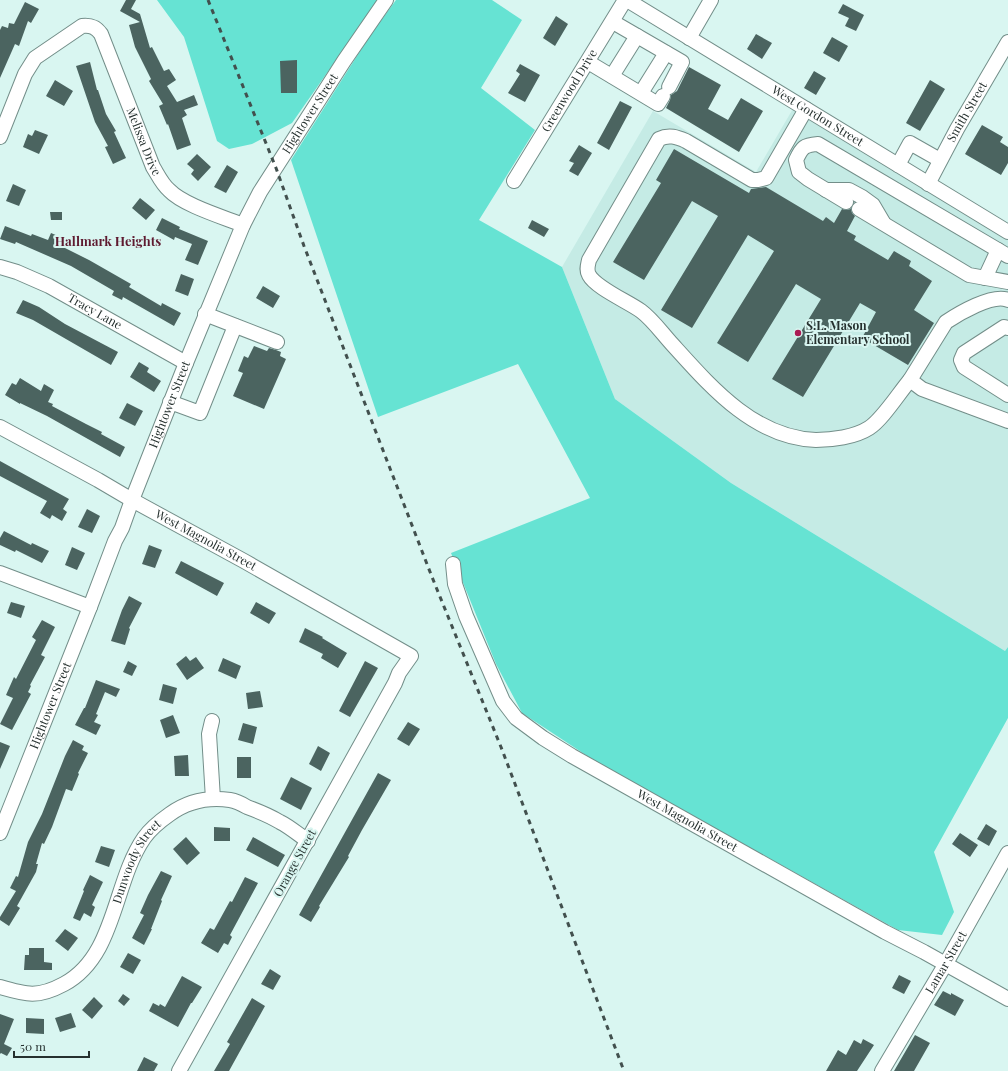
<svg xmlns="http://www.w3.org/2000/svg" width="1008" height="1071" font-family="'Playfair Display',serif">
<style>
.built{fill:#c5ebe5}
.green{fill:#66e3d3}
.building{fill:#4b6460}
.lines{fill:none;stroke-linecap:round;stroke-linejoin:round}
.minor-casing{stroke:#738e89;stroke-width:16}
.minor{stroke:#fff;stroke-width:14}
.rail{stroke:#42504e;stroke-width:3;stroke-dasharray:5 5;stroke-linecap:butt}
.poi-dot{fill:#aa1a53;stroke:#d9f6f1;stroke-width:1.5}
.labels{text-anchor:middle;stroke-width:4;stroke-linejoin:round;paint-order:stroke}
.street-label{font-size:12px;fill:#26312f;stroke:#d9f6f1}
.poi-label{font-size:12px;font-weight:bold;fill:#26312f;stroke:#d9f6f1;text-anchor:start}
.neighbourhood-label{font-size:13px;font-weight:bold;fill:#5e1a30;stroke:#d9f6f1}
</style>
<rect width="100%" height="100%" fill="#d9f6f1"/>
<path class="built" d="M794 107 1008 237V647L1005 651 731 483 615 399 562 267 653 111 756 172Z"/>
<path class="green" d="M157 0H378L292 123 252 144 229 149 217 141 184 37Z
M396 0H492L522 20 481 88 535 130 479 220 562 267 615 399 731 483 1005 651 1008 647V718L934 852 954 912 942 935 898 930 598 763 522 713 496 664 451 553 590 498 518 364 378 417 291 160 369 37Z"/>
<path class="building" d="M126 0H136L131 9 140 14 150 48 152 47 164 71 169 69 176 80 167 86 177 102 194 95 198 105 184 110 187 115 182 118 191 145 177 150 168 124 167 125 159 106 163 104 149 81 151 79 135 47 129 25 140 22 120 11Z
M25 2 39 9 31 23 28 21 19 46 15 44 0 78V30L2 26 8 28 9 23 14 24Z
M843 4 864 15 856 31 845 26 849 18 838 13Z
M556 16 568 24 555 46 543 38Z
M756 34 772 43 762 59 747 49Z
M832 37 848 46 839 62 823 53Z
M297 60V93H281L280 61Z
M90 62 97 90H98L106 114 116 131 114 132 126 158 113 164 105 147 108 146 95 122 76 66Z
M520 64 540 75 525 102 508 93 520 74 516 71Z
M689 67 721 85 708 109 728 120 741 98 763 111 739 152 666 108 670 100 671 95 677 91Z
M814 71 826 78 816 95 804 88Z
M55 80 73 91 64 106 46 96Z
M930 80 945 89 920 131 906 123Z
M620 101 632 107 609 150 597 143Z
M982 125 1003 137 1000 142 1008 147V163L1001 175 965 154Z
M35 130 48 135 39 154 23 147 28 134 32 136Z
M579 145 592 153 578 176 569 171 574 163 569 161Z
M674 149 749 193 751 189 766 187 823 221 826 217 834 223 842 209 846 210 851 209 852 213 855 216 847 231 856 236 854 240 888 260 894 251 911 261 909 266 932 281 914 310 934 323 908 365 862 338 876 312 860 303 803 397 772 379 821 299 796 284 748 362 717 343 774 251 748 235 692 328 661 310 718 216 692 201 644 280 613 262 661 183 656 180Z
M197 154 211 167 198 181 191 174 194 170 187 164Z
M227 165 238 172 226 193 214 187Z
M13 184 26 190 19 206 6 201Z
M140 198 155 210 146 220 132 208Z
M50 212H62V220H51Z
M162 218 180 227 179 229 208 241 198 265 185 260 192 244 175 237 174 240 156 230Z
M532 220 549 229 544 237 528 228Z
M5 226 31 236 32 234 48 240 51 233 58 236 55 243 89 260 131 284 129 287 161 306 162 303 181 313 174 326 123 297 122 300 112 295 114 291 71 266 16 242 15 244 0 239Z
M181 274 194 279 188 296 175 291Z
M263 286 280 296 273 308 256 298Z
M23 300 39 307 65 324 118 352 111 365 33 320 16 313Z
M254 346 267 351 269 348 276 350 281 352 280 356 286 359 264 409 233 396 243 373 238 371 244 356 248 358Z
M139 362 149 368 147 372 161 381 154 392 130 377Z
M20 378 41 391 44 384 54 390 48 402 53 404 52 406 86 424 102 432 101 434 125 447 120 457 47 416 20 403V404L5 395 12 383 16 385Z
M127 403 143 411 135 426 119 418Z
M0 461 69 499 63 509 67 512 62 521 52 515 50 519 40 513 47 501 0 476Z
M87 509 100 516 92 533 78 527Z
M4 531 31 545 32 543 49 551 42 563 16 550 15 552 0 545V538Z
M149 545 162 550 155 568 142 564Z
M72 547 85 553 77 570 65 565Z
M181 561 224 583 217 596 175 573Z
M129 596 142 603 129 628 130 629 125 645 111 641 122 610Z
M11 602 25 606 21 618 7 613Z
M256 602 276 613 269 624 250 613Z
M42 620 55 627 41 655 45 657 30 685 31 686 28 692 31 694 12 730 0 724 13 698 6 695 14 677 16 679 36 640 32 637Z
M305 628 323 637 322 638 347 653 338 668 321 658 323 654 299 642Z
M186 656 190 661 196 657 204 668 187 680 176 664Z
M223 658 241 666 236 679 218 671Z
M128 661 137 666 132 676 123 672Z
M365 661 378 668 350 717 339 711Z
M96 680 120 689 116 697 105 692 96 714 98 715 94 722 101 725 96 735 75 725 84 708H85Z
M163 684 177 688 173 704 159 700Z
M260 691 263 707 248 709 246 693Z
M173 715 180 733 166 738 160 720Z
M408 722 420 729 409 746 397 739Z
M243 723 257 727 253 744 238 740Z
M73 740 84 746 82 750 88 753 78 773 79 774 72 791 66 789 52 827 44 844 42 843 36 864H38L36 872 17 906 20 908 9 926 0 920V917L16 891 10 888 16 876 18 877 28 842 42 814 65 756Z
M0 742 10 746 0 769Z
M318 746 330 753 321 771 309 764Z
M188 755 189 776H175L174 756Z
M237 757H251V778H237Z
M378 773 391 780 362 830 348 856 349 857 319 906 320 907 311 922 299 915Z
M291 777 312 788 301 810 280 799Z
M986 824 997 831 989 846 977 839Z
M214 827 230 828V841H214Z
M960 833 978 845 970 857 952 844Z
M186 837 200 853 187 865 173 849Z
M253 837 285 855 278 867 246 850Z
M101 846 115 850 109 867 95 862Z
M161 871 172 876 161 900 162 901 151 929H152L144 945 132 938 144 915 140 913 148 895Z
M90 875 103 882 92 905 95 907 91 917 84 913 80 921 73 918 84 891 83 890Z
M245 877 258 883 230 935 232 937 228 945 224 943 218 953 201 943 210 928 214 930 230 901 232 902Z
M65 929 78 938 68 951 55 941Z
M29 948H44V962L52 963V970H24L25 955H29Z
M128 953 141 960 133 974 120 967Z
M270 969 281 976 273 990 261 984Z
M899 975 911 981 904 994 892 988Z
M182 976 202 987 192 1003H191L178 1027 149 1011 153 1003 159 1006 160 1004 165 1007Z
M943 991 951 995V993L964 1000 955 1016 934 1005Z
M123 994 130 999 124 1006 118 1001Z
M94 997 103 1006 92 1019 82 1010Z
M252 998 265 1006 229 1071H214L230 1044 227 1042Z
M71 1013 76 1027 60 1032 55 1018Z
M0 1014 14 1019 4 1044 12 1048 7 1056 1 1053 0 1054Z
M26 1018 44 1019V1034L26 1033Z
M915 1035 930 1043 914 1071H894Z
M863 1039 874 1045 857 1071H826L838 1050 846 1055 854 1040 861 1044Z
M144 1057 158 1064 154 1071H137Z"/>
<g class="lines">
<defs>
<g id="minor">
<path id="s1" d="M627 0 1008 232"/>
<path d="M613 22 682 62 669 87"/>
<path d="M689 38 711 0"/>
<path d="M588 62 658 104 663 96"/>
<path d="M612 76 637 36"/>
<path d="M641 93 666 53"/>
<path d="M806 109 766 178 758 180H752L686 141C677 137 669 134 659 139L589 260C588 265 586 270 589 275 596 288 627 301 641 311 652 319 662 333 672 344 710 386 754 438 816 440 832 440 855 437 869 428 882 420 899 393 910 380"/>
<path id="s2" d="M0 137 25 74 35 58 82 26C91 25 96 27 101 34L153 167C158 175 162 184 169 190 183 205 223 217 243 225"/>
<path d="M898 165 910 143 940 160"/>
<path id="s3" d="M514 181 625 0"/>
<path id="s4" d="M928 184 957 129 1008 42"/>
<path d="M826 190H849L862 197 873 205 883 222"/>
<path d="M846 202 808 179 799 172 796 160C802 147 804 145 818 144L1008 256"/>
<path d="M859 209 969 275 1008 282"/>
<path id="s5" d="M0 267 17 272 49 286 186 363"/>
<path d="M985 278 998 250"/>
<path d="M1008 300C993 293 958 314 946 322L910 380 922 389 1008 421"/>
<path d="M205 314 277 342"/>
<path d="M1008 328 1004 327 964 353 961 360 964 367 1008 395"/>
<path d="M170 402 200 413 235 326"/>
<path id="s6" d="M0 427 98 480 132 500 244 561 411 656 399 673 395 683 179 1071"/>
<path id="s7" d="M453 564 455 584 466 616 503 701 516 718 543 738 572 756 885 932 924 952 1008 999"/>
<path d="M0 573 90 607"/>
<path d="M212 721 209 734 213 799"/>
<path id="s8" d="M0 833 90 607 115 541 122 528 132 500 186 363 243 225 260 192 344 61 386 0"/>
<path id="s9" d="M0 987C27 995 38 998 64 984 116 956 113 883 144 838 151 828 160 821 170 814 188 801 209 797 230 800 236 801 242 804 247 807 258 811 270 816 280 822 290 827 299 835 308 841"/>
<path id="s10" d="M882 1071 945 965 1008 853"/>
</g>
</defs>
<use href="#minor" class="minor-casing"/>
<use href="#minor" class="minor"/>
<path class="rail" d="M208 0 276 168 304 246 432 577 501 747 624 1071"/>
</g>
<circle class="poi-dot" cx="798" cy="333" r="4"/>
<g class="labels">
<g class="street-label">
<text dy="4" stroke="none"><textPath href="#s3" startOffset="106">Greenwood Drive</textPath></text>
<text dy="4" stroke="none"><textPath href="#s4" startOffset="82">Smith Street</textPath></text>
<text dy="4" stroke="none"><textPath href="#s8" startOffset="785">Hightower Street</textPath></text>
<text dy="4" stroke="none"><textPath href="#s1" startOffset="223">West Gordon Street</textPath></text>
<text dy="4" stroke="none"><textPath href="#s2" startOffset="281">Melissa Drive</textPath></text>
<text dy="4" stroke="none"><textPath href="#s5" startOffset="105">Tracy Lane</textPath></text>
<text dy="4" stroke="none"><textPath href="#s8" startOffset="461">Hightower Street</textPath></text>
<text dy="4" stroke="none"><textPath href="#s6" startOffset="235">West Magnolia Street</textPath></text>
<text dy="4" stroke="none"><textPath href="#s8" startOffset="137">Hightower Street</textPath></text>
<text dy="4" stroke="none"><textPath href="#s7" startOffset="368">West Magnolia Street</textPath></text>
<text transform="translate(295 863) rotate(-61)" y="4">Orange Street</text>
<text dy="4" stroke="none"><textPath href="#s9" startOffset="212">Dunwoody Street</textPath></text>
<text dy="4" stroke="none"><textPath href="#s10" startOffset="126">Lamar Street</textPath></text>
</g>
<g class="poi-label">
<text x="806" y="330">S.L. Mason<tspan x="806" dy="14">Elementary School</tspan></text>
</g>
<g class="neighbourhood-label">
<text x="108" y="246">Hallmark Heights</text>
</g>
</g>
<path d="M14 1051v6h75v-6" fill="none" stroke="#26312f" stroke-width="2"/>
<text x="20" y="1051" font-size="12" fill="#26312f" stroke="#d9f6f1" stroke-width="3" paint-order="stroke">50 m</text>
</svg>
